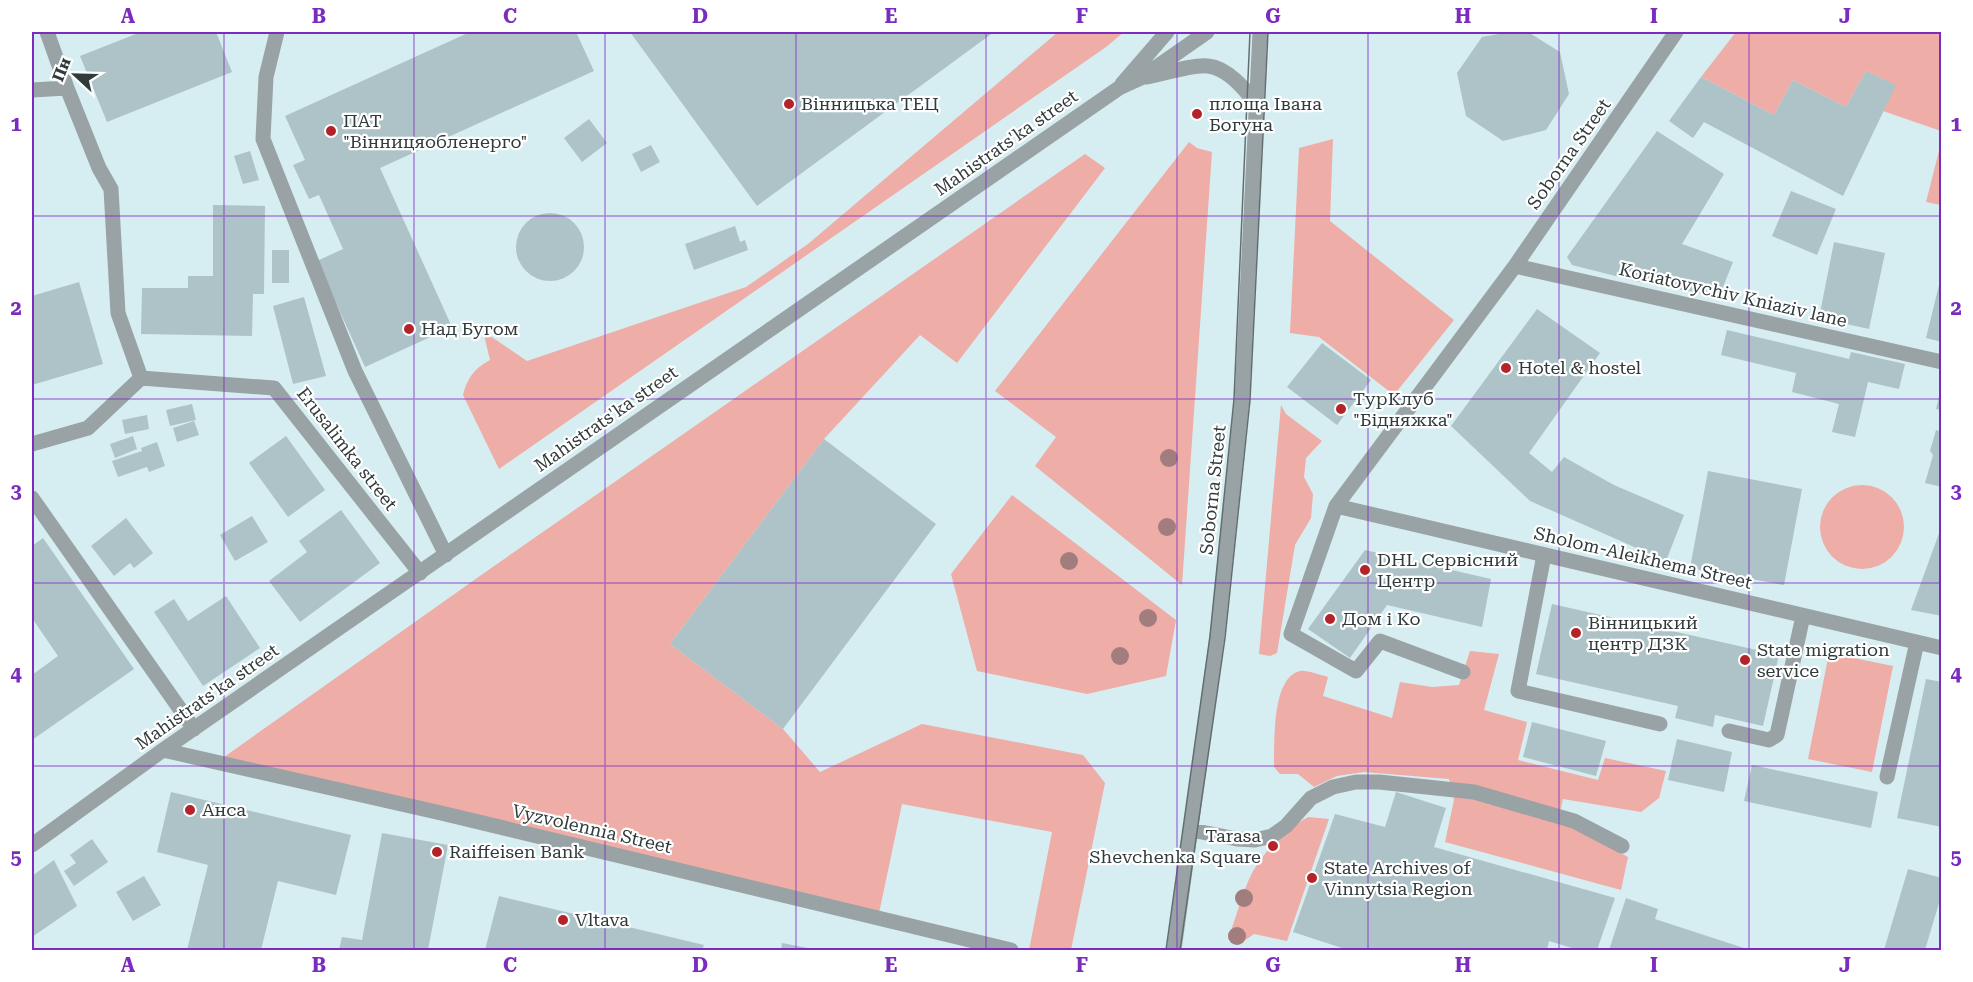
<svg xmlns="http://www.w3.org/2000/svg" width="1973" height="982" font-family="'Roboto Serif',serif">
<style>
.green{fill:#eeada6}
.building{fill:#adc3c7}
.lines{fill:none;stroke-linecap:round;stroke-linejoin:round}
.minor{stroke:#99a2a4;stroke-width:15}
.tram{stroke:#626f71;stroke-width:1.5}
.tree{fill:#a27d7e}
.grid{fill:none;stroke:#7b2cbf;stroke-width:1.5;stroke-opacity:0.55}
.poi-dot{fill:#b42329;stroke:#fff;stroke-width:2}
.labels{text-anchor:middle;stroke-width:4.5;stroke-linejoin:round;paint-order:stroke}
.poi-label{font-size:18px;fill:#323b3c;stroke:#fff;text-anchor:start}
.street-label{font-size:18px;fill:#323b3c;stroke:#fff}
.neatline{fill:none;stroke:#7b2cbf;stroke-width:2}
.grid-label{font-size:20px;text-anchor:middle;font-weight:bold;fill:#7b2cbf}
</style>
<rect width="100%" height="100%" fill="#d6edf1"/>
<path class="green" d="M1058 32H1124L1106 47 499 469 463 395C468 377 474 369 490 360L483 331 527 361 746 287 808 244Z
M1736 32H1941V131L1883 111 1895 85 1866 71 1846 107 1793 80 1774 115 1701 77Z
M1333 139 1330 221 1454 320 1394 395 1319 337 1290 333 1299 148Z
M1189 142 1197 148 1212 152 1182 585 1035 466 1056 437 995 391Z
M1941 143V205L1926 202Z
M1085 154 1105 168 957 363 920 335 824 439 670 644 783 729 820 772 922 724 1083 755 1105 783 1071 950H1029L1052 832 902 804 878 918 217 762 487 571Z
M1281 405 1286 414 1322 441 1306 458 1304 477 1313 494 1311 518 1295 545 1277 653 1270 656 1259 654Z
M1820 527a42 42 0 1 1 84 0a42 42 0 1 1-84 0Z
M1012 495 1176 620 1166 676 1087 694 977 671 951 574Z
M1470 651 1499 654 1484 710 1527 722 1518 760 1598 780 1605 758 1666 771 1659 798 1641 812 1563 799 1558 821 1569 825 1628 857 1621 890 1445 842 1454 800 1449 779 1364 772 1337 776 1314 787 1298 774H1280L1274 767C1275 743 1271 678 1300 671 1307 670 1320 675 1328 677L1323 696 1392 718 1400 682 1432 687 1459 685Z
M1829 653 1893 666 1872 772 1808 759Z
M1308 817 1329 819 1287 941 1254 934 1244 941 1228 939C1236 918 1242 893 1252 873 1264 851 1286 829 1308 817Z"/>
<path class="building" d="M141 32H216L232 72 107 122 80 56Z
M470 32H576L594 71 380 168 452 327 365 367 317 261 343 249 319 195 309 199 293 165 305 160 285 116Z
M630 32H994L757 206Z
M1510 32H1528L1560 52 1569 94 1546 130 1503 141 1466 116 1457 73 1482 37Z
M1866 71 1896 85 1843 196 1704 122 1693 138 1669 121 1701 77 1774 115 1793 80 1846 107Z
M589 119 607 143 582 162 564 138Z
M1657 131 1724 174 1682 244 1733 262 1719 297 1639 282 1572 265 1567 257Z
M651 145 660 162 641 172 632 154Z
M250 151 259 180 243 184 234 156Z
M1791 191 1836 209 1817 255 1772 236Z
M213 205 265 206 264 294H253L252 336 141 334 142 288H188V276H213Z
M516 247a34 34 0 1 1 68 0a34 34 0 1 1-68 0Z
M735 226 740 242 745 240 748 250 694 270 685 244Z
M1834 242 1885 253 1869 329 1819 318Z
M272 250H289V283H272Z
M1941 277H1942V342L1926 338Z
M79 282 103 364 32 385V296Z
M304 297 326 376 293 384 273 306Z
M1537 309 1600 353 1529 453 1552 472 1564 457 1614 485 1684 515 1666 561 1530 501 1451 426Z
M1727 330 1849 359 1851 352 1905 364 1899 389 1868 382 1855 437 1832 432 1839 404 1792 392 1796 373 1721 355Z
M1322 343 1371 380 1337 425 1287 387Z
M1941 389H1942V410L1936 409Z
M192 404 196 420 170 426 166 410Z
M147 415 149 429 125 434 122 420Z
M194 421 199 435 177 442 173 428Z
M1936 430 1942 432V487L1925 483 1933 455 1930 451Z
M133 436 137 449 115 458 110 444Z
M286 436 325 490 288 517 249 463Z
M824 439 936 524 783 729 670 644Z
M157 442 165 466 149 472 147 467 118 477 112 461 142 451 141 448Z
M1708 471 1802 489 1784 585 1690 568Z
M341 510 380 563 300 622 269 581 307 552 299 541Z
M252 516 268 542 235 561 220 535Z
M126 518 153 553 134 568 130 563 114 576 91 546Z
M1941 528H1942V616L1911 610Z
M43 538 134 669 32 740V675L58 656 32 618V546Z
M1365 550 1491 579 1482 627 1387 605 1350 658 1308 629Z
M226 596 260 648 203 686 154 612 174 599 188 621Z
M1552 604 1779 655 1763 726 1715 715 1713 727 1675 718 1678 706 1536 674Z
M1926 679 1942 682V827L1897 818Z
M1532 722 1606 741 1596 776 1523 757Z
M1677 739 1732 752 1724 792 1668 780Z
M1752 765 1878 792 1871 828 1744 801Z
M171 792 351 835 336 895 278 881 261 950H187L208 865 157 852Z
M1396 792 1446 808 1434 847 1615 898 1597 950H1578L1549 941 1547 950H1348L1293 932 1335 814 1385 827Z
M382 833 448 845 428 950H339L342 937 362 940Z
M92 839 108 862 74 886 64 871 76 863 70 855Z
M54 860 77 906 32 937V876Z
M1908 869 1942 878V893L1925 950H1884Z
M144 876 161 905 133 921 116 892Z
M499 896 704 945 702 950H485Z
M1626 898 1658 909 1655 919 1750 950H1609Z
M782 943 813 949 812 950H781Z"/>
<g class="lines">
<path class="minor" d="M47 32 67 88
M277 32 266 77 263 139 355 371 446 555
M1147 77C1162 74 1195 64 1208 66 1228 68 1245 89 1256 104
M1122 84 1167 32
M32 90 67 88 99 168 111 189 118 313 141 378
M1515 266 1942 362
M32 444 88 428 141 378 274 388 420 573
M32 498 194 729
M1336 506 1942 648
M1544 555 1518 691 1660 724
M1463 672 1380 641 1356 671 1291 634 1336 506 1515 266 1676 32
M1729 731 1769 740 1777 735 1803 616
M163 750 441 813 1011 950
M1887 777 1917 642
M1191 830 1237 839 1255 840 1272 836 1286 826 1311 798 1333 787 1356 782H1379L1474 792 1574 821 1622 846
M32 845 163 750 1119 88 1141 78 1207 32
M1174 950 1217 637 1242 399 1260 32"/>
<path class="tram" d="M1166 950 1210 636 1234 399 1250 32
M1180 950 1225 638 1250 400 1268 32"/>
</g>
<g class="tree">
<circle cx="1169" cy="458" r="9"/>
<circle cx="1167" cy="527" r="9"/>
<circle cx="1069" cy="561" r="9"/>
<circle cx="1148" cy="618" r="9"/>
<circle cx="1120" cy="656" r="9"/>
<circle cx="1244" cy="898" r="9"/>
<circle cx="1237" cy="936" r="9"/>
</g>
<path class="grid" d="M224 32V950M414 32V950M605 32V950M796 32V950M986 32V950M1177 32V950M1368 32V950M1559 32V950M1749 32V950M32 216H1942M32 399H1942M32 583H1942M32 766H1942"/>
<g class="poi-dot">
<circle cx="789" cy="104" r="6"/>
<circle cx="1197" cy="114" r="6"/>
<circle cx="331" cy="131" r="6"/>
<circle cx="409" cy="329" r="6"/>
<circle cx="1506" cy="368" r="6"/>
<circle cx="1341" cy="409" r="6"/>
<circle cx="1365" cy="570" r="6"/>
<circle cx="1330" cy="619" r="6"/>
<circle cx="1576" cy="633" r="6"/>
<circle cx="1745" cy="660" r="6"/>
<circle cx="190" cy="810" r="6"/>
<circle cx="1273" cy="846" r="6"/>
<circle cx="437" cy="852" r="6"/>
<circle cx="1312" cy="878" r="6"/>
<circle cx="563" cy="920" r="6"/>
</g>
<g class="labels">
<g class="poi-label">
<text x="801" y="110">Вінницька ТЕЦ</text>
<text x="1209" y="110">площа Івана<tspan x="1209" dy="21">Богуна</tspan></text>
<text x="343" y="127">ПАТ<tspan x="343" dy="21">"Вінницяобленерго"</tspan></text>
<text x="421" y="335">Над Бугом</text>
<text x="1518" y="374">Hotel &amp; hostel</text>
<text x="1353" y="405">ТурКлуб<tspan x="1353" dy="21">"Бідняжка"</tspan></text>
<text x="1377" y="566">DHL Сервісний<tspan x="1377" dy="21">Центр</tspan></text>
<text x="1342" y="625">Дом і Ко</text>
<text x="1588" y="629">Вінницький<tspan x="1588" dy="21">центр ДЗК</tspan></text>
<text x="1757" y="656">State migration<tspan x="1757" dy="21">service</tspan></text>
<text x="202" y="816">Анса</text>
<text x="1261" y="842" text-anchor="end">Tarasa<tspan x="1261" dy="21">Shevchenka Square</tspan></text>
<text x="449" y="858">Raiffeisen Bank</text>
<text x="1324" y="874">State Archives of<tspan x="1324" dy="21">Vinnytsia Region</tspan></text>
<text x="575" y="926">Vltava</text>
</g>
<g class="street-label">
<text transform="translate(1006 143) rotate(-35)" y="6">Mahistrats'ka street</text>
<text transform="translate(1569 154) rotate(-55)" y="6">Soborna Street</text>
<text transform="translate(1733 295) rotate(13)" y="6">Koriatovychiv Kniaziv lane</text>
<text transform="translate(606 419) rotate(-35)" y="6">Mahistrats'ka street</text>
<text transform="translate(347 449) rotate(52)" y="6">Erusalimka street</text>
<text transform="translate(1213 490) rotate(-84)" y="6">Soborna Street</text>
<text transform="translate(1643 558) rotate(13)" y="6">Sholom-Aleikhema Street</text>
<text transform="translate(207 697) rotate(-35)" y="6">Mahistrats'ka street</text>
<text transform="translate(592 829) rotate(13)" y="6">Vyzvolennia Street</text>
</g>
</g>
<rect width="1973" height="982" fill="none" stroke="#ffffff" stroke-width="66"/>
<g transform="translate(75 75) rotate(292)" stroke="#ffffff" stroke-width="4.5" paint-order="stroke">
<path d="M0-4.5L10 22L0 15L-10 22Z" fill="#323b3c"/>
<text y="-9" font-size="16" font-weight="bold" text-anchor="middle" fill="#323b3c">Пн</text>
</g>
<rect x="33" y="33" width="1907" height="916" class="neatline"/>
<g class="grid-label">
<text x="128" y="23">A</text>
<text x="319" y="23">B</text>
<text x="510" y="23">C</text>
<text x="700" y="23">D</text>
<text x="891" y="23">E</text>
<text x="1082" y="23">F</text>
<text x="1273" y="23">G</text>
<text x="1463" y="23">H</text>
<text x="1654" y="23">I</text>
<text x="1845" y="23">J</text>
<text x="16" y="131">1</text>
<text x="1956" y="131">1</text>
<text x="16" y="315">2</text>
<text x="1956" y="315">2</text>
<text x="16" y="498">3</text>
<text x="1956" y="498">3</text>
<text x="16" y="681">4</text>
<text x="1956" y="681">4</text>
<text x="16" y="864">5</text>
<text x="1956" y="864">5</text>
<text x="128" y="972">A</text>
<text x="319" y="972">B</text>
<text x="510" y="972">C</text>
<text x="700" y="972">D</text>
<text x="891" y="972">E</text>
<text x="1082" y="972">F</text>
<text x="1273" y="972">G</text>
<text x="1463" y="972">H</text>
<text x="1654" y="972">I</text>
<text x="1845" y="972">J</text>
</g>
</svg>
